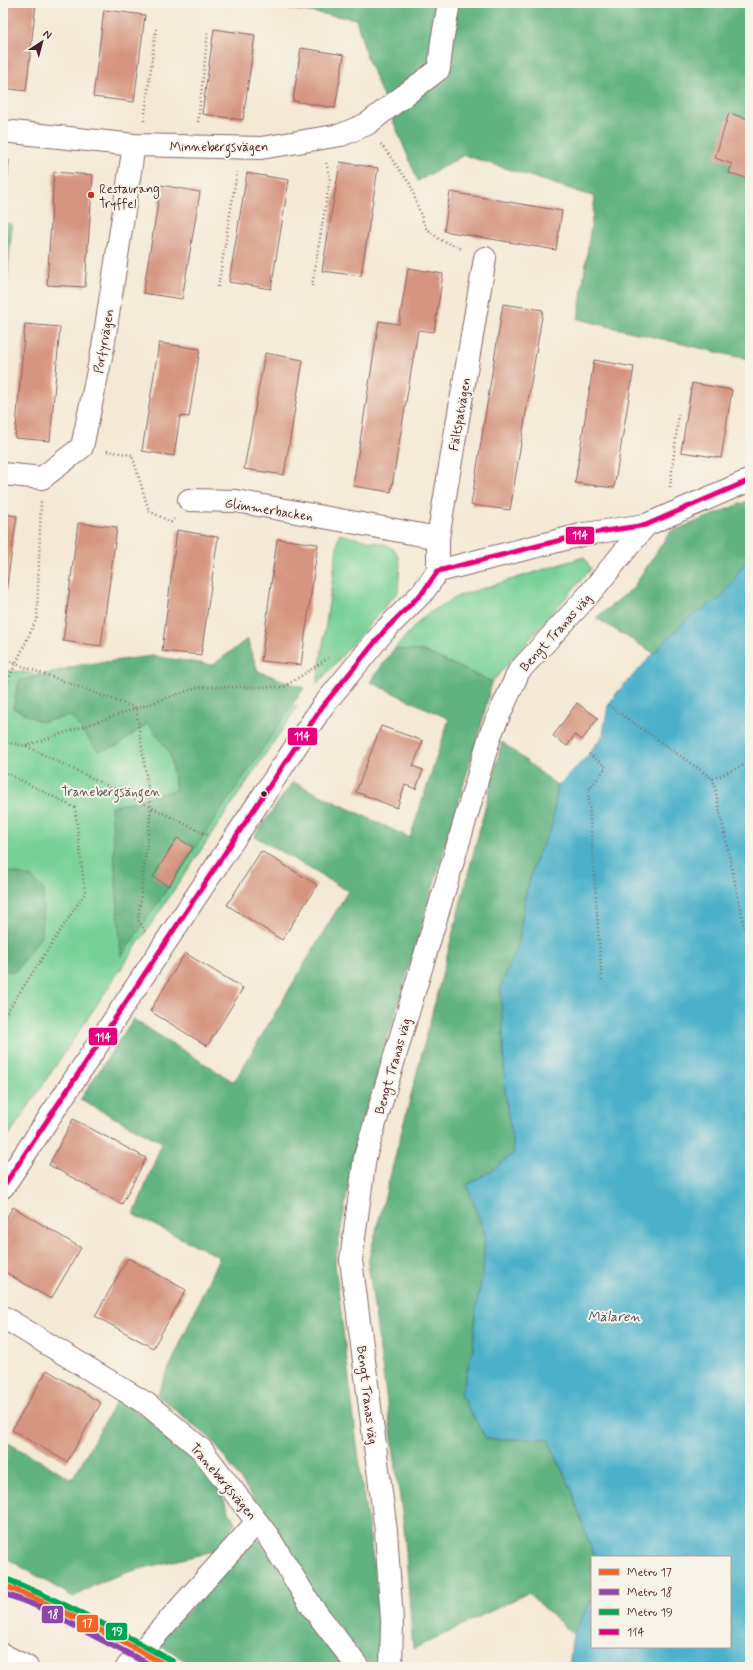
<svg xmlns="http://www.w3.org/2000/svg" width="753" height="1670" font-family="Mynerve,sans-serif">
<style>
.green{fill:#76d097;stroke:#607861}
.forest{fill:#60b280;stroke:#556856}
.water{fill:#4bb1ca;stroke:#4a687a}
.building{fill:#d5947f}
.lines{fill:none;stroke-linecap:round;stroke-linejoin:round}
.minor-casing{stroke:#866666;stroke-width:24}
.major-casing{stroke:#866666;stroke-width:24}
.path{stroke:#866666;stroke-width:2.5;stroke-dasharray:1 3;stroke-linecap:butt}
.minor{stroke:#fff;stroke-width:22}
.major{stroke:#fff;stroke-width:22}
.bus-1-casing{stroke:#f7f3e8;stroke-width:8}
.bus-1{stroke:#e5007d;stroke-width:5}
.metro-1-casing{stroke:#f7f3e8;stroke-width:9}
.metro-2-casing{stroke:#f7f3e8;stroke-width:9}
.metro-3-casing{stroke:#f7f3e8;stroke-width:9}
.metro-1{stroke:#f26522;stroke-width:6}
.metro-2{stroke:#8e44ad;stroke-width:6}
.metro-3{stroke:#00a651;stroke-width:6}
.poi-dot{fill:#c8321e;stroke:#f7f3e8;stroke-width:1.5}
.bus-dot{fill:#4a1f2b;stroke:#f7f3e8;stroke-width:1.5}
.labels{text-anchor:middle;stroke-width:4;stroke-linejoin:round;paint-order:stroke}
.street-label{font-size:13px;fill:#4a1f2b;stroke:#f7f3e8}
.poi-label{font-size:13px;fill:#4a1f2b;stroke:#f7f3e8;text-anchor:start}
.park-label{font-size:13px;fill:#57544b;stroke:#f7f3e8}
.water-label{font-size:14px;font-style:italic;fill:#4a5263;stroke:#f7f3e8}
.line-badge{stroke:#f7f3e8;stroke-width:1.5}
.badge-label{font-size:11px;text-anchor:middle;font-weight:bold;fill:#fff}
</style>
<rect width="100%" height="100%" fill="#f7f3e8"/>
<filter id="ink" filterUnits="userSpaceOnUse"><feTurbulence type="fractalNoise" baseFrequency=".025" numOctaves="2"/><feDisplacementMap in="SourceGraphic" scale="8" xChannelSelector="R" yChannelSelector="G"/><feConvolveMatrix kernelMatrix="1 2 1 2 8 2 1 2 1" color-interpolation-filters="sRGB"/></filter>
<filter id="wash" filterUnits="userSpaceOnUse"><feTurbulence type="fractalNoise" baseFrequency=".012" numOctaves="4" result="noise"/><feDisplacementMap in="SourceGraphic" scale="16" xChannelSelector="R" yChannelSelector="G"/><feGaussianBlur stdDeviation="0.9" result="paint"/><feColorMatrix in="noise" values="0 0 0 0 0 0 0 0 0 0 0 0 0 0 0 0 0 1.4 0 .05"/><feComposite in="paint" operator="in"/></filter>
<g filter="url(#wash)">
<rect width="100%" height="100%" fill="#f4e9d5"/>
<path class="green" d="M339 534 387 545 396 551 400 563 398 592 317 684Z
M584 557 591 569 492 682 423 651 394 649 424 616 458 596Z
M3 670 298 706 3 1144Z"/>
<path class="forest" d="M251 3H750V360L578 319 595 197 464 155 418 181 367 58 356 19Z
M3 223 12 224 3 328Z
M750 500V557L748 558 723 596 686 620 655 654 596 618 632 589 670 532Z
M247 639 258 671 304 688 121 957 111 807 176 790 170 753 148 723 117 746 98 751 71 716 41 722 13 708 19 681 80 665 152 656 213 665Z
M394 649 423 651 492 682 481 726 354 1152 335 1264 361 1477 383 1628 380 1667H371L320 1605 279 1533 212 1440 157 1395 219 1257 134 1215 162 1142 80 1100 133 1019 234 1082 348 891 254 836 293 782 410 838 449 719 370 682Z
M502 742 558 786 551 829 536 857 525 897 519 943 501 987 505 1092 514 1153 494 1169 467 1185 485 1234 483 1273 476 1308 473 1349 461 1395 486 1439H548L571 1489 594 1557H592V1599L573 1634 528 1593 413 1649 404 1528 368 1262Z
M10 872 31 877 44 890 41 936 16 971H3V877Z
M117 1400 143 1415 189 1455 220 1491 235 1523 222 1548C187 1560 151 1564 117 1576 102 1580 87 1590 73 1597L3 1556V1440L72 1479Z
M257 1537 349 1667H196L157 1644Z"/>
<path class="water" d="M750 557V1667H569L573 1634 592 1599V1647H730V1557H594L571 1489 548 1439H486L461 1395 473 1349 476 1308 483 1273 485 1234 467 1185 494 1169 514 1153 505 1092 501 987 519 943 525 897 536 857 551 829 558 786 589 754 603 735 608 705 619 690 686 620 723 596 748 558Z"/>
<g id="blocks">
<path class="building" d="M3 3H36L26 91 3 88Z
M104 10 145 15 134 102 93 97Z
M214 29 255 35 243 120 202 114Z
M301 48 344 55 335 108 293 101Z
M729 113 748 119 750 115V179L729 173 732 164 715 158Z
M3 160H9L6 201H3Z
M340 162 378 168 361 276 322 271Z
M54 172 93 175 85 287 47 285Z
M247 173 289 180 271 289 229 282Z
M161 185 200 192 182 299 143 293Z
M450 192 562 211 556 250 444 231Z
M408 268 443 274 434 332 418 330 391 492 353 486 379 321 399 324Z
M503 304 543 310 510 510 471 505Z
M25 324 60 327 50 441 15 438Z
M159 343 200 349 189 417 180 416 174 456 142 451Z
M265 353 303 360 284 475 244 469Z
M594 360 634 367 614 488 575 483Z
M692 383 732 390 721 458 681 452Z
M3 514 17 516 4 604H3Z
M78 523 117 527 101 646 63 641Z
M177 530 218 537 201 655 162 651Z
M277 539 318 544 301 665 261 661Z
M577 703 598 718 582 740 575 735 567 746 553 736Z
M381 726 423 741 413 766 423 770 416 789 405 785 397 808 356 792Z
M177 838 193 847 169 886 153 877Z
M261 851 317 885 282 940 227 905Z
M185 953 243 988 207 1046 150 1011Z
M73 1119 146 1158 122 1204 49 1165Z
M13 1207 81 1248 51 1299 3 1271V1224Z
M128 1258 186 1290 153 1348 95 1316Z
M47 1370 101 1403 67 1462 12 1430Z"/>
</g>
</g>
<g filter="url(#ink)">
<use href="#blocks" fill-opacity="0" stroke="#866666" stroke-width="1"/>
<g class="lines">
<defs>
<path id="minor" d="M3 131 134 145 261 148 341 135 367 124 439 69 442 41 449 3
M3 474 42 478 82 447 103 347 134 145
M189 500 236 501 438 538
M438 571V538L485 258
M3 1187 322 707 385 630 423 592 438 571 585 534 646 525 750 480
M3 1317 147 1404 201 1449 268 1536 312 1607 358 1667
M127 1667 257 1522
M391 1667 392 1621 386 1531 351 1260 365 1157 491 733 519 671 586 598 646 525"/>
<path id="major" d="M3 1655 27 1667"/>
</defs>
<use href="#minor" class="minor-casing"/>
<use href="#major" class="major-casing"/>
<path class="path" d="M144 121 156 29
M198 122 208 32
M381 144 410 184 425 227 439 239 462 249
M312 286 330 178 326 162
M218 287 237 172
M107 451 132 455 149 511 171 522 174 519
M670 487 679 412
M3 659 136 708 151 808 138 920 145 931
M3 691 37 618 41 501
M608 705 713 779
M3 742 26 746 208 835
M26 746 199 687H284L330 657
M589 754 606 767 588 791 602 981
M750 762 713 779 750 954
M3 771 75 808 85 893 3 1018"/>
<use href="#minor" class="minor"/>
<use href="#major" class="major"/>
<defs>
<path id="bus-1" d="M3 1187 322 707 385 630 423 592 438 571 585 534 646 525 750 480"/>
</defs>
<use href="#bus-1" class="bus-1-casing"/>
<use href="#bus-1" class="bus-1"/>
<defs>
<path id="metro-1" d="M3 1585C60 1608 115 1637 169 1667"/>
<path id="metro-2" d="M3 1593 37 1606 154 1667"/>
<path id="metro-3" d="M6 1579C63 1602 118 1631 172 1661"/>
</defs>
<use href="#metro-1" class="metro-1-casing"/>
<use href="#metro-2" class="metro-2-casing"/>
<use href="#metro-3" class="metro-3-casing"/>
<use href="#metro-1" class="metro-1"/>
<use href="#metro-2" class="metro-2"/>
<use href="#metro-3" class="metro-3"/>
</g>
</g>
<circle class="poi-dot" cx="91" cy="195" r="4"/>
<circle class="bus-dot" cx="264" cy="794" r="3.5"/>
<g class="labels">
<g class="street-label">
<text x="219" y="151">Minnebergsvägen</text>
<text transform="translate(103 341) rotate(-80)" y="5">Porfyrvägen</text>
<text transform="translate(459 414) rotate(-80)" y="5">Fältspatvägen</text>
<text transform="translate(269 509) rotate(9)" y="5">Glimmerbacken</text>
<text transform="translate(555 632) rotate(-48)" y="5">Bengt Tranas väg</text>
<text transform="translate(392 1066) rotate(-74)" y="5">Bengt Tranas väg</text>
<text transform="translate(368 1395) rotate(83)" y="5">Bengt Tranas väg</text>
<text transform="translate(224 1481) rotate(50)" y="5">Tranebergsvägen</text>
</g>
<g class="poi-label">
<text x="99" y="193">Restaurang<tspan x="99" dy="15">Tryffel</tspan></text>
</g>
<g class="park-label">
<text x="111" y="796">Tranebergsängen</text>
</g>
<g class="water-label">
<text x="614" y="1321">Mälaren</text>
</g>
</g>
<g class="line-badge">
<rect x="565" y="526" width="30" height="19" rx="4" fill="#e5007d"/>
<rect x="287" y="727" width="31" height="19" rx="4" fill="#e5007d"/>
<rect x="88" y="1027" width="30" height="19" rx="4" fill="#e5007d"/>
<rect x="41" y="1605" width="23" height="19" rx="4" fill="#8e44ad"/>
<rect x="76" y="1614" width="23" height="19" rx="4" fill="#f26522"/>
<rect x="105" y="1622" width="23" height="19" rx="4" fill="#00a651"/>
</g>
<g class="badge-label">
<text x="580" y="539">114</text>
<text x="302" y="740">114</text>
<text x="103" y="1041">114</text>
<text x="53" y="1618">18</text>
<text x="87" y="1627">17</text>
<text x="117" y="1635">19</text>
</g>
<rect width="753" height="1670" fill="none" stroke="#f7f3e8" stroke-width="16"/>
<rect x="591" y="1556" width="140" height="92" fill="#f7f3e8" stroke="#b29e9c"/>
<rect x="599" y="1569" width="20" height="6" fill="#f26522" stroke="#b29e9c"/>
<text x="627" y="1576" font-size="12" fill="#4a1f2b">Metro 17</text>
<rect x="599" y="1589" width="20" height="6" fill="#8e44ad" stroke="#b29e9c"/>
<text x="627" y="1596" font-size="12" fill="#4a1f2b">Metro 18</text>
<rect x="599" y="1609" width="20" height="6" fill="#00a651" stroke="#b29e9c"/>
<text x="627" y="1616" font-size="12" fill="#4a1f2b">Metro 19</text>
<rect x="599" y="1629" width="20" height="6" fill="#e5007d" stroke="#b29e9c"/>
<text x="627" y="1636" font-size="12" fill="#4a1f2b">114</text>
<g transform="translate(42 42) rotate(36)" stroke="#f7f3e8" stroke-width="3" paint-order="stroke">
<path d="M0-3L7 15L0 10L-7 15Z" fill="#4a1f2b"/>
<text y="-6" font-size="11" font-weight="bold" text-anchor="middle" fill="#4a1f2b">N</text>
</g>
</svg>
